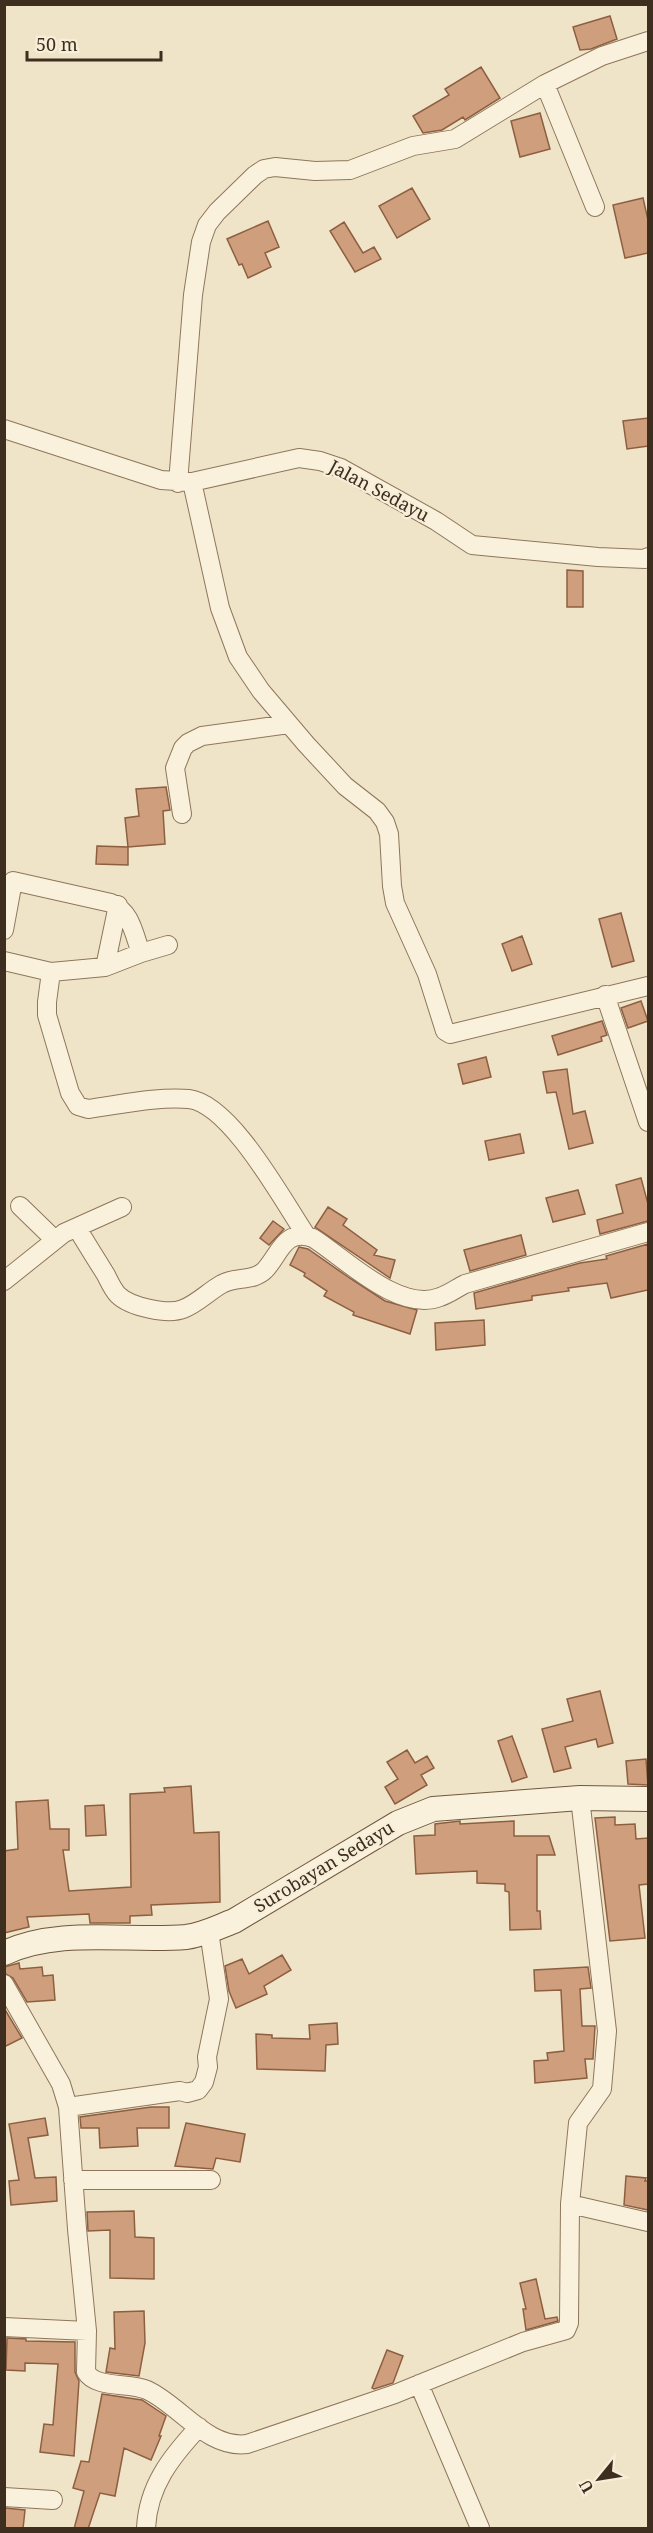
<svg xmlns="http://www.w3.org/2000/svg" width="653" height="2533" font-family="'Noto Serif',serif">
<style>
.building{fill:#cf9f7d;stroke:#8d5f41;stroke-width:1.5}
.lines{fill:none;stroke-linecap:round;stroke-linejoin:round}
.minor-casing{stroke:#8d765c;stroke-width:20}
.secondary-casing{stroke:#6f573f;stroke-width:26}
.minor{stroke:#faf1dc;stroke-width:18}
.secondary{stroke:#faf1dc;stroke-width:24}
.labels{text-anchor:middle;stroke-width:4.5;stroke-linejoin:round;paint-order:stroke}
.street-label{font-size:18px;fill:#3d2e20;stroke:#f7eed8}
</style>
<rect width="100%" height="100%" fill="#f0e4c8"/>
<path class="building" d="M610 16 617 39 591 49 580 50 573 27Z
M481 67 500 98 465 120 463 117 442 130 423 133 413 116 449 95 445 89Z
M540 113 550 149 520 157 511 121Z
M412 188 430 219 397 238 379 206Z
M643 198 648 220V253L625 258 613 205Z
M268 221 279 247 265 253 271 267 248 278 242 264 239 265 227 239Z
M344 222 363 253 374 247 381 259 355 272 330 231Z
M648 418V446L627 449 623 421Z
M567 570 583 571V607H567Z
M166 787 170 810 163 811 165 844 128 847 125 818 139 816 136 789Z
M97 846 128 847V865L96 864Z
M621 913 634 961 612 967 599 919Z
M522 936 532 964 512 971 502 944Z
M641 1001 648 1021 628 1028 621 1008Z
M602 1021 607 1035 601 1037 602 1041 558 1055 552 1036Z
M486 1057 491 1077 463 1084 458 1064Z
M567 1069 573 1114 585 1111 593 1143 569 1149 556 1092 547 1093 543 1072Z
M520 1134 524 1153 489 1160 485 1141Z
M641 1178 648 1204V1221L600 1234 597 1220 623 1213 616 1185Z
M578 1190 585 1214 553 1222 546 1198Z
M328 1207 347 1219 343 1225 377 1250 374 1255 395 1260 390 1278 315 1227Z
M273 1221 284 1229 269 1245 260 1238Z
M521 1235 526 1255 470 1271 464 1250Z
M648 1244V1290L611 1298 607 1283 568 1288 569 1291 532 1296V1300L476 1309 474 1293 580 1263 607 1259 606 1256Z
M299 1247 308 1249 351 1279 385 1301 417 1310 410 1334 353 1315 354 1312 324 1296 327 1291 304 1276 305 1273 290 1265Z
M484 1320 485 1345 436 1350 435 1323Z
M600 1691 613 1743 598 1747 596 1739 565 1747 571 1768 554 1772 542 1729 573 1721 567 1699Z
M512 1736 527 1777 512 1782 498 1741Z
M407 1750 415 1763 427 1756 434 1768 421 1775 427 1785 395 1804 385 1787 398 1779 387 1762Z
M646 1759 648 1785 628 1784 626 1761Z
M191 1786 194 1833 219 1832 220 1902 151 1905 152 1915 130 1916V1923H90L89 1914 27 1917 29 1927 4 1933V1851L18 1849 16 1802 48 1800 50 1829H69V1850H63L69 1891 131 1887 130 1794 165 1792 164 1788Z
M104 1805 106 1835 86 1836 85 1806Z
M615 1817V1825L635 1824 636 1839 648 1838V1884L639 1885 645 1938 610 1941 595 1818Z
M460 1821V1824L514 1821V1836H549L555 1855H537V1911H540L541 1929 510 1930 509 1892 505 1891V1884L477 1883V1871L416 1874 414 1836 435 1835V1824Z
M282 1955 291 1970 264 1986 267 1994 236 2008 229 1991 225 1966 242 1959 249 1974Z
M19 1963 20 1969 42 1967 43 1976 53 1975 55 2000 27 2002 13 1978 4 1973V1967Z
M588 1967 591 1988 580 1989 582 2026H595L593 2059H585L587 2078 535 2083 534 2061 548 2060 547 2053 564 2051 561 1990 535 1991 534 1970Z
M4 2008 22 2038 4 2047Z
M337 2023 338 2044 326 2045 325 2071 257 2069 256 2034 272 2035V2038L310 2039 309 2025Z
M151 2107H169V2128H137L138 2146 100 2148 99 2128H81L80 2117Z
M45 2118 48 2135 28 2138 35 2178 56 2177 57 2201 11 2205 9 2181 19 2180 9 2124Z
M186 2123 245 2134 240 2162 216 2158 213 2169 175 2166Z
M626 2176 646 2178 645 2181H648V2210L624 2205Z
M134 2211 135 2237 154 2238V2279L110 2278V2230L88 2231 87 2212Z
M536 2279 545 2319 557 2317 558 2321 526 2330 523 2309H526L520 2283Z
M144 2311 145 2343 139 2376 106 2372 110 2348 115 2349 114 2312Z
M7 2338 26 2339V2341L75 2342V2372L79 2381 74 2456 40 2452 44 2424 53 2425 58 2364 25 2363V2371L6 2370Z
M387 2350 403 2356 393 2383 374 2389 372 2388Z
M102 2394 142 2400 166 2416 159 2436H161L151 2460 124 2448 115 2496 100 2493 88 2529H74L84 2491 73 2488 81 2461 89 2462Z
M5 2508 25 2510 23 2529H4Z"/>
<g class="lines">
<defs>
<path id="minor" d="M545 84 595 207
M4 429 161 480 192 482 299 458 320 461 341 468 436 521 472 545 598 557 645 559 648 557
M192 482 220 608 238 657 261 691 306 744 345 786 377 811 385 822 389 834 392 886 395 903 427 974 445 1031 450 1034 648 986
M178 483 193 295 201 242 207 225 217 212 255 175 264 169 275 167 315 171 350 170 413 146 455 139 545 84 602 56 648 41
M182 814 175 768 183 748 188 743 202 736 289 724
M4 930 13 881 111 903C131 911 134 935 141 953L168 945
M4 961 51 972 47 1002V1015L70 1093 78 1106 88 1109C119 1105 158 1096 189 1099 231 1104 283 1201 306 1235
M105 967 118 905
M51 972 105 967 141 953
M605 995 648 1122
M20 1206 55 1240
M77 1228C86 1243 96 1259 106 1275 109 1281 113 1290 118 1295 130 1307 168 1315 183 1309 197 1304 209 1291 222 1284 236 1276 253 1282 265 1270 280 1254 284 1228 313 1238 346 1259 399 1313 440 1297 449 1294 457 1288 465 1284L648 1232
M4 1281 64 1233 122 1207
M580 1798 607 2031 602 2089 578 2123 570 2204 648 2222
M4 1984 61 2084 68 2107 77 2229 87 2331 86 2372C96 2389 129 2382 147 2390 180 2405 207 2449 247 2444L395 2394 523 2342 566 2330 569 2323 570 2204
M68 2107 180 2091 187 2093 198 2090 204 2082 208 2067 207 2057 219 1999 209 1931
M73 2180H211
M4 2327 87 2331
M419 2384 480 2528
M4 2497 53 2500
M146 2528C148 2486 171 2457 199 2427"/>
<path id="secondary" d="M4 1953C60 1927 127 1942 186 1937 203 1935 218 1927 234 1921L398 1823 433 1809 580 1798 648 1799"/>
</defs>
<use href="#minor" class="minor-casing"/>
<use href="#secondary" class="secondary-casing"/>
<use href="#minor" class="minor"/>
<use href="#secondary" class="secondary"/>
</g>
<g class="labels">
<g class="street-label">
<text transform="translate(379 491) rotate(28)" y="6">Jalan Sedayu</text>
<text transform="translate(324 1867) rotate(-31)" y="6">Surobayan Sedayu</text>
</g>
</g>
<rect width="653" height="2533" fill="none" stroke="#3d2e20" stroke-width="12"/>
<g transform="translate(599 2479) rotate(240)" stroke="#f7eed8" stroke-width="4.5" paint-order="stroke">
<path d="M0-4.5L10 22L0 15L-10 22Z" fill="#3d2e20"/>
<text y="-9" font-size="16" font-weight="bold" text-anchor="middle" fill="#3d2e20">U</text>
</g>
<path d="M27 51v9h134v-9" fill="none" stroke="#3d2e20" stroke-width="3"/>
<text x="36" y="51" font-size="18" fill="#3d2e20" stroke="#f7eed8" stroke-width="4.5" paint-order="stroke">50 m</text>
</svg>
